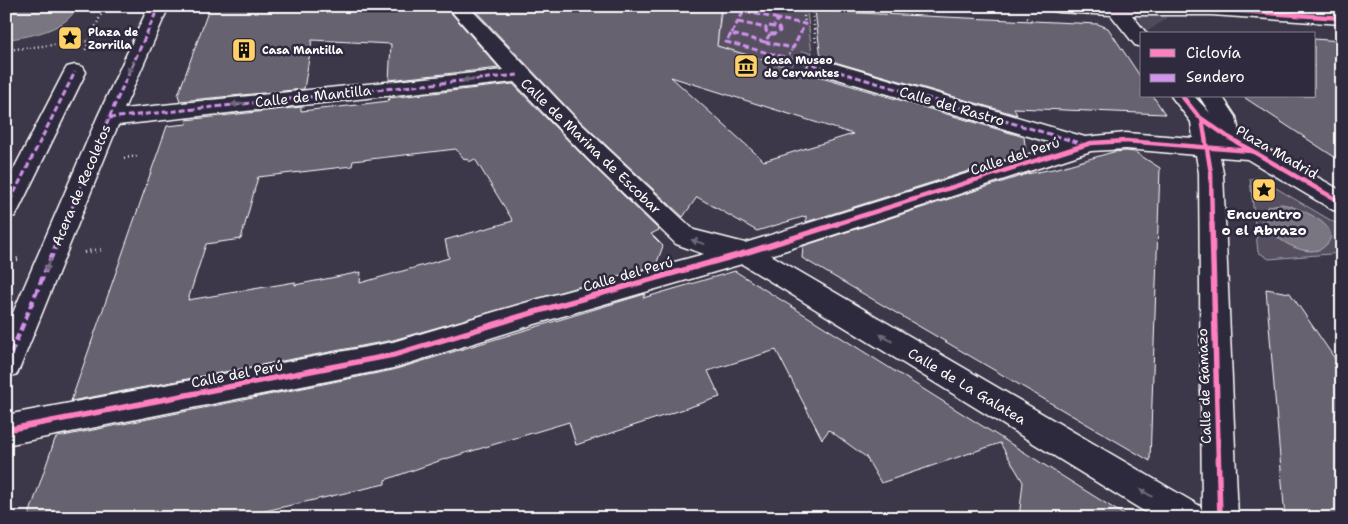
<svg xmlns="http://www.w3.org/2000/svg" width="1348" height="524" font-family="'Shantell Sans',sans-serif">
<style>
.green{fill:#555060;stroke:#aaa8b0}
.water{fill:#797682;stroke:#afadb4}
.building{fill:#666270;stroke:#fff;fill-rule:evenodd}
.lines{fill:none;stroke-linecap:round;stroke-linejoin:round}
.minor-tunnel{stroke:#504b5b;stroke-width:23;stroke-dasharray:23 11;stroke-linecap:butt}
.minor-casing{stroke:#fff;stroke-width:3}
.path-far1{stroke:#fff;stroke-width:2.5;stroke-dasharray:1 3;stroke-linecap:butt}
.path{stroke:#fff;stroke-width:4;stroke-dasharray:1 4.5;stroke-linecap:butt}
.minor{fill:#2f2a3d;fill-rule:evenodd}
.quiet-far1{stroke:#d193ec;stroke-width:3;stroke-dasharray:6 3;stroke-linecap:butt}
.quiet{stroke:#d193ec;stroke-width:4.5;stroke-dasharray:8 4.5;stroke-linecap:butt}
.cycleway-far1-casing{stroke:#2f2a3d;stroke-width:7}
.cycleway-casing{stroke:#2f2a3d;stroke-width:9}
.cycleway-far1{stroke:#ff80c0;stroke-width:4.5}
.cycleway{stroke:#ff80c0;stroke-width:5.5}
.oneway{fill:#6d6a77}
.labels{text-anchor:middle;stroke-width:5;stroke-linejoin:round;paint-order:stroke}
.far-poi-label{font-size:11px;font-weight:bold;fill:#fff;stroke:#2f2a3d;text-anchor:start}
.street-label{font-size:14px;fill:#fff;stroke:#2f2a3d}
.poi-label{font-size:14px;font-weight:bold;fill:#fff;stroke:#2f2a3d}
</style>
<rect width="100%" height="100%" fill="#3c3749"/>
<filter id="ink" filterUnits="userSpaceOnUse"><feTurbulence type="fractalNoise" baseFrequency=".02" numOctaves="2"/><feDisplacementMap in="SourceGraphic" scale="10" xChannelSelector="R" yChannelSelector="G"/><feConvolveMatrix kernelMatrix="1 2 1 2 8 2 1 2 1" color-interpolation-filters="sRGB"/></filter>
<g filter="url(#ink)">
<path class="green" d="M722 7 807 11 812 54 802 51 790 68 717 46Z
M1259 178 1342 227V253L1269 259 1258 252 1250 179Z"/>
<path class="water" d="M6 6H78C67 29 33 36 10 39H6Z
M1282 204C1295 206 1344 225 1327 244 1311 264 1268 237 1261 218 1263 206 1271 205 1282 204Z"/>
<path class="building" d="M210 6H445L499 68 389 80 391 44 312 40 304 89 180 101 178 95Z
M471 6H721L717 46 1024 137 1026 153 806 222V216L757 231 697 197 683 217 577 118ZM671 77 853 134 764 161Z
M815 11 1098 24 1108 28 1142 79V96H1153L1165 114 1014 108 1017 115 821 58Z
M1314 39 1342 41V162L1242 96H1314Z
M513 84 587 160 659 230 651 234 663 246 656 265 393 340 71 401 167 126 187 124 186 120 301 107V111L340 107 388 101 389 98ZM456 149 465 160 467 159 469 162 475 159 513 221 445 240 449 258 360 283 361 272 295 285V282L188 300 206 244 241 239 258 177 352 166 353 161Z
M1126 151 1135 152 1160 168 1150 461 802 258 803 246 1027 174 1058 168 1113 152Z
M735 271 1129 518H1019L1023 482 1000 443 881 483 866 457 829 430 822 439 776 350 708 371 720 397 576 445 569 422 442 460 385 480V484L234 518H28L55 439 58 437 393 370 645 294 643 298Z
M1266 289 1290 293 1342 369V518H1285Z"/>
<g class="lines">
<path class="minor-tunnel" d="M1144 6 1163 34"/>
<defs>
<path id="minor" d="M149 6H169L124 109 503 70 447 6H468L576 119 694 230 745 243 1058 145 811 71 808 66 811 61 819 59 1085 137 1126 133 1193 138 1191 122 1171 96H1194L1210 113 1199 96H1222L1236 117 1239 133 1342 191V212L1333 210 1247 159 1220 157 1223 173 1238 518H1155L742 264 535 324 393 368 6 445V415L393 342 535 300 704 254 676 244 588 159 514 82 118 125 21 365 17 374 6 378V329L97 118ZM1126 149 1196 155 1199 173 1202 510 1200 506 771 255 1091 151Z
M1048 6H1259L1342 12V24L1211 15H1132L1147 34H1142V47L1135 45 1111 15 1058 12 1051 10Z
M75 65 83 67 86 72 19 209 15 216 6 218V184L64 72 67 67Z"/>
</defs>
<use href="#minor" class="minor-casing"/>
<path class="path-far1" d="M803 8 805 24
M812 9 816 43
M1027 18 1033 21
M89 41 105 6
M6 50 89 41 85 51
M787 58 793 48
M124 158 138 156"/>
<path class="path" d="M84 252 101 250
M6 261 18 259"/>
<use href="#minor" class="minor"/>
<path class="quiet-far1" d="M738 22 766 28
M769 26 779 28 780 31C775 35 771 35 766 31V28Z
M731 34 726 42 819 66 1083 144
M770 34 765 42 793 48 805 24 778 19 774 26
M765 42 731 34 744 11 778 19
M109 118 518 75
M6 209 75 72
M65 225 115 104 159 6"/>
<path class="quiet" d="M6 365 65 224"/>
<defs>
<path id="cycleway-far1" d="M1058 6 1117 9H1211L1342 18
M1182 96 1198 116 1228 137 1342 203
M1202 119 1211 173 1212 225
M833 225 1091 143 1126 141 1251 151"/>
<path id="cycleway" d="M1212 224 1220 518
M6 430 393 355 535 312 745 253 837 224"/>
</defs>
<use href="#cycleway-far1" class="cycleway-far1-casing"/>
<use href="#cycleway" class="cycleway-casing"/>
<use href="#cycleway-far1" class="cycleway-far1"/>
<use href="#cycleway" class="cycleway"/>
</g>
<defs><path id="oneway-solid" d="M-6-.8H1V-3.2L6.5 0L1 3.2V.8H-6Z" transform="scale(1.25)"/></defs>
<g class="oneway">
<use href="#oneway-solid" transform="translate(131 67) rotate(114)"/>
<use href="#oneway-solid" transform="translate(469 80) rotate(174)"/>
<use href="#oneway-solid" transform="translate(238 104) rotate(174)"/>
<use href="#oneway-solid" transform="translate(698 242) rotate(-163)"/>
<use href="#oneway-solid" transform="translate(48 265) rotate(113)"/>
<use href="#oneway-solid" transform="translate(886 338) rotate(-149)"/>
<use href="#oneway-solid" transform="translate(1146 493) rotate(-149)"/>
</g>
</g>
<defs>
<symbol id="sight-square" viewBox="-11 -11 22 22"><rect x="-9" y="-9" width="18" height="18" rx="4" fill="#ffd166" stroke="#2f2a3d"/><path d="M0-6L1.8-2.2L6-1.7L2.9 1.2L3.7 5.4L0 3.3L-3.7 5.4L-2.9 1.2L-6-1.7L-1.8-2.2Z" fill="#111"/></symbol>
<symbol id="building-square" viewBox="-11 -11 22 22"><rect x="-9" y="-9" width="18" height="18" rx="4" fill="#ffd166" stroke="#2f2a3d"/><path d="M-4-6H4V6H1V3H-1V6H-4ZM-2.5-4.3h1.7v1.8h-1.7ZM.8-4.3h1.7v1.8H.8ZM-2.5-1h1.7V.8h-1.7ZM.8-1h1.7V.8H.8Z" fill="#111"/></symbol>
<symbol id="museum-square" viewBox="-11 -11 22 22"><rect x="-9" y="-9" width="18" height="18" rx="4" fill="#ffd166" stroke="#2f2a3d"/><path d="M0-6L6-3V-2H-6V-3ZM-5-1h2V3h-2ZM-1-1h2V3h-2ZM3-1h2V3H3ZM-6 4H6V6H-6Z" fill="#111"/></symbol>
</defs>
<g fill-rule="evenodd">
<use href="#sight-square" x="56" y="24" width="28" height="28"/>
<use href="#building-square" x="230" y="36" width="28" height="28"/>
<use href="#museum-square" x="732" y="52" width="28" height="28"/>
<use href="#sight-square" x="1250" y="176" width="28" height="28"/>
</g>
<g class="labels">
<g class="far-poi-label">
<text x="88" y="36">Plaza de<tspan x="88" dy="13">Zorrilla</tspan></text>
<text x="262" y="54">Casa Mantilla</text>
<text x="764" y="64">Casa Museo<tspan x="764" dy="13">de Cervantes</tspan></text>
</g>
<g class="street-label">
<text transform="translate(313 96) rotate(-6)" y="5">Calle de Mantilla</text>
<text transform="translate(952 106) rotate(16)" y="5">Calle del Rastro</text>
<text transform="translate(591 146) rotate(44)" y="5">Calle de Marina de Escobar</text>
<text transform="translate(1277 152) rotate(30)" y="5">Plaza Madrid</text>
<text transform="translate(1015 156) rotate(-18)" y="5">Calle del Perú</text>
<text transform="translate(81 185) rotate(-67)" y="5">Acera de Recoletos</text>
<text transform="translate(628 274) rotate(-16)" y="5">Calle del Perú</text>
<text transform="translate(237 374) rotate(-11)" y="5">Calle del Perú</text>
<text transform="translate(967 386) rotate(31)" y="5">Calle de La Galatea</text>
<text transform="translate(1204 386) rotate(-92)" y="5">Calle de Gamazo</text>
</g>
<g class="poi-label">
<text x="1264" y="219">Encuentro<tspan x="1264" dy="16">o el Abrazo</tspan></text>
</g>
</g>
<rect width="1348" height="524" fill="none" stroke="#2f2a3d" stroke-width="25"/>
<rect x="12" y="12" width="1323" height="499" fill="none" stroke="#fff" stroke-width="2" filter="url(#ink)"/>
<rect x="1140" y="32" width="175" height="65" fill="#2f2a3d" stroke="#827f8b"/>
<rect x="1150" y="49" width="25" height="8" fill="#ff80c0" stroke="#827f8b"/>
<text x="1186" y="58" font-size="15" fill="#ffffff">Ciclovía</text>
<rect x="1150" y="74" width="25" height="8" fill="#d193ec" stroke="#827f8b"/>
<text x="1186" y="82" font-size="15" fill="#ffffff">Sendero</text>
</svg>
